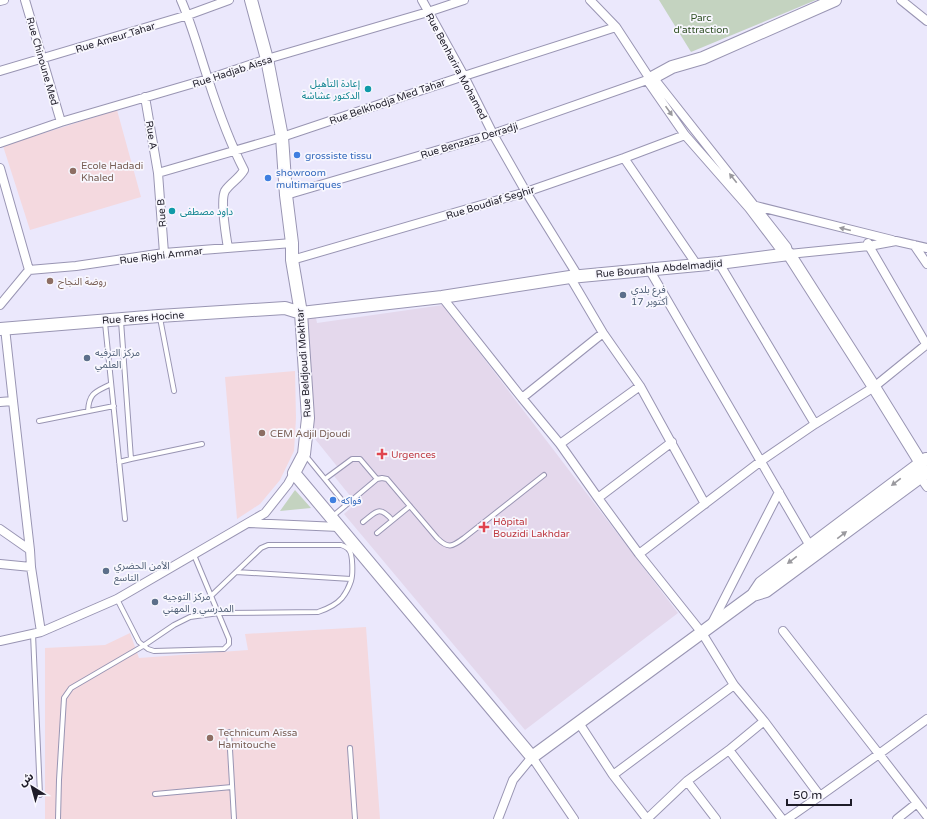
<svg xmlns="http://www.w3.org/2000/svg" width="927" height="819" font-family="'Varela Round','Noto Sans Arabic',sans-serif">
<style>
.education{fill:#f4d9df}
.medical{fill:#e4d8ec}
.green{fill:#c4d3c0}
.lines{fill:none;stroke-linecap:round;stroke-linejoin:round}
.lane-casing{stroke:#9995b3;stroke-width:6}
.street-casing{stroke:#9995b3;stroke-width:10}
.secondary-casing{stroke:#9995b3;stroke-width:14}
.lane{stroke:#fff;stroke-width:4}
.street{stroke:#fff;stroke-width:8}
.secondary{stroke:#fff;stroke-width:12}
.oneway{fill:#9a999e}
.culture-dot{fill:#0f9aa8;stroke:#f8f7fe;stroke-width:1.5}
.shop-dot{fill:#3f7fe0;stroke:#f8f7fe;stroke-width:1.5}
.education-dot{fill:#8d6e63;stroke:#f8f7fe;stroke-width:1.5}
.service-dot{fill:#5c6f8a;stroke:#f8f7fe;stroke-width:1.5}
.health-dot{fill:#e0444e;stroke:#f8f7fe;stroke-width:1.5}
.labels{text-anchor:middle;stroke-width:3.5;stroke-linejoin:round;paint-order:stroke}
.park-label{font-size:10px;fill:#315126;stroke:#f8f7fe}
.street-label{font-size:10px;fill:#1e1c28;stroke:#f8f7fe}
.culture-label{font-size:10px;fill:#0d838f;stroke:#f8f7fe;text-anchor:end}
.shop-label{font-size:10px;fill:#366cbe;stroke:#f8f7fe;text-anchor:start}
.education-label{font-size:10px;fill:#785e54;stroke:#f8f7fe;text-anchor:start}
.service-label{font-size:10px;fill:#4e5e75;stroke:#f8f7fe;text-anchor:start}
.health-label{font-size:10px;fill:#be3a42;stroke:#f8f7fe;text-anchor:start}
</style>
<rect width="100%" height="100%" fill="#ebe8fc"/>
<path class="education" d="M117 110 141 197 30 230 3 146Z
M295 371 296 418 294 451 280 480 260 504 237 519 225 377Z
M366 627 380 819H45V648L105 645 130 633 139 658 248 650 245 634Z"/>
<path class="medical" d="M443 305 678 613 525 730 344 514 356 503 334 476 340 470 315 439 306 318H316L317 323Z"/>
<path class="green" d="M659 0H816L691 52Z
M295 490 311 508 280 511Z"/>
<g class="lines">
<defs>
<path id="lane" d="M160 318 174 391
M121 321 131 459 202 444
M105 323 125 519
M88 411C89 392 96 392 111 384
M39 421 114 406
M306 456 346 505
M119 462 131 459
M325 479 352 459H360L377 479
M333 516 377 479 382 478 387 479 437 538C448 549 452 547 464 538L544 475
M363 522C376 512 379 505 392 520
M377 533 410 506
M236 572 351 579
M117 599 139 642 148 649 154 651 224 649 229 644V639L194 555
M33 634 40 795
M229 732 234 819
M350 748 355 819
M155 794 232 787
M58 819 59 780 64 698 71 688 143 646 174 625 190 617 219 613 318 612C327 609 336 605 342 598 346 593 349 587 351 581 353 575 353 554 349 550 347 547 344 546 341 545H268L261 548 211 596"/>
<path id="street" d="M25 0 61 122
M181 0C192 25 199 52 208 79 218 110 229 141 244 170 239 179 230 183 225 191 220 200 226 236 228 248
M422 0 464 76 493 134 526 192 578 276
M590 0 616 27 650 79 656 81 787 247 789 254
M901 0 927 21
M0 1 4 0
M0 71 188 15 229 0
M650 79 649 83 685 135 749 208 780 249 789 254 869 246 896 241 927 248
M145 97 158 173 164 253
M0 143 61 122 208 79 267 59 428 12 464 0
M624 158 697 265
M0 168 29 270 0 305
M158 173 282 137 464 76 616 27
M286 195 493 134 650 79
M756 206 892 240
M868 243 869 246 926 344
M914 245 927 264
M292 260 526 192 624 158 685 135
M719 263 815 424 761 461 639 554 702 633 734 685 764 721 820 796 879 754 927 816
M649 269 810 546
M29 270 76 266 164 253 292 243
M570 277 603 333 640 386 705 504
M442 297 522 398
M603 333 522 398 560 444 640 386
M13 401 30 550
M0 402 13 401 5 328
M815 424 874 387 927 344
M560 444 598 498 672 442
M920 477 927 487
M598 498 639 554
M249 523 339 527
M0 529 30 550 31 567 41 632 0 641
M0 564 31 567
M712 623 779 492
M783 631 879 754 927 719
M41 632 117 599 265 513 288 484 294 473
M764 721 729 750 782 819
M579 723 613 775
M687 781 729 750
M498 819 513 780 532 757 574 819
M647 819 613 775 734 685
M647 819 687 781 716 819
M787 819 820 796
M897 819 917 803"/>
<path id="secondary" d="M251 0 267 59 282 137 286 195 292 243V260L301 313 308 418 304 454 294 473 532 757 753 595 766 591 927 472
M650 79 672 67 703 58 835 0
M0 329 159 316 285 308 301 313 442 297 570 277 719 263 789 254 874 387 921 463
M753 595 761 583 926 459"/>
</defs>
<use href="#lane" class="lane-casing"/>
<use href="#street" class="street-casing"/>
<use href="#secondary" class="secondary-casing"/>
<use href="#lane" class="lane"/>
<use href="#street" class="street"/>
<use href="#secondary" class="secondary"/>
</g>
<defs><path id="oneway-solid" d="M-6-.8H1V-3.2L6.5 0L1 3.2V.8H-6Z"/></defs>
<g class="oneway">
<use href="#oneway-solid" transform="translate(669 111) rotate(55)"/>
<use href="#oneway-solid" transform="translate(733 178) rotate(-128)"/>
<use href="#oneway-solid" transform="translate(845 229) rotate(-166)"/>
<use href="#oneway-solid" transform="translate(896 482) rotate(143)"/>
<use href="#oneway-solid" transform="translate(842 535) rotate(-37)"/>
<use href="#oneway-solid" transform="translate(792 560) rotate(143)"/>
</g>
<g class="culture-dot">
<circle cx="368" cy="89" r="4"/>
<circle cx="172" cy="211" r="4"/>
</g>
<g class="shop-dot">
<circle cx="297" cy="155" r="4"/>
<circle cx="268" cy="178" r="4"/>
<circle cx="333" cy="500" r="4"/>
</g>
<g class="education-dot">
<circle cx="73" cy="171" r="4"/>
<circle cx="50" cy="281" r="4"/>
<circle cx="262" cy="433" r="4"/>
<circle cx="210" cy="738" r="4"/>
</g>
<g class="service-dot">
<circle cx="623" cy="295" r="4"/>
<circle cx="87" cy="358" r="4"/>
<circle cx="106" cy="571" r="4"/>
<circle cx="155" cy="602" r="4"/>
</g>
<g class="health-dot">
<path d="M380 448h4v4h4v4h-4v4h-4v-4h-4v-4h4z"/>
<path d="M482 521h4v4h4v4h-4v4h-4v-4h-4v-4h4z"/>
</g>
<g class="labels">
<g class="park-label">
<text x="701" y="21">Parc<tspan x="701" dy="12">d'attraction</tspan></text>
</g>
<g class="street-label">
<text transform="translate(115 37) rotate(-17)" y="4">Rue Ameur Tahar</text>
<text transform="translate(43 61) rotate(74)" y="4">Rue Chinoune Med</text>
<text transform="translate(457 66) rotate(62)" y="4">Rue Benharira Mohamed</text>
<text transform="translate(232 71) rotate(-18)" y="4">Rue Hadjab Aissa</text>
<text transform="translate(387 101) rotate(-19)" y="4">Rue Belkhodja Med Tahar</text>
<text transform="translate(152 135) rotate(81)" y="4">Rue A</text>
<text transform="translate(469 140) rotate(-17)" y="4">Rue Benzaza Derradji</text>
<text transform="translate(490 202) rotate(-17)" y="4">Rue Boudiaf Seghir</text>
<text transform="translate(161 213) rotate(-94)" y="4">Rue B</text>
<text transform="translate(161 255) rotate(-7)" y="4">Rue Righi Ammar</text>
<text transform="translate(659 268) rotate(-5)" y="4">Rue Bourahla Abdelmadjid</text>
<text transform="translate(143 317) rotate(-4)" y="4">Rue Fares Hocine</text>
<text transform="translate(303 363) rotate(-94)" y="4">Rue Beldjoudi Mokhtar</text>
</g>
<g class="culture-label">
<text x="360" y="87">إعادة التأهيل<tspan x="360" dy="12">الدكتور عشاشة</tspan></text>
<text x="180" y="215" text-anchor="start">داود مصطفى</text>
</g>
<g class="shop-label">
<text x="305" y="159">grossiste tissu</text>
<text x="276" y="176">showroom<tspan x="276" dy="12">multimarques</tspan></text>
<text x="341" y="504">فواكه</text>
</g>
<g class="education-label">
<text x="81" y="169">Ecole Hadadi<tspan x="81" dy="12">Khaled</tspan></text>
<text x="58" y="285">روضة النجاح</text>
<text x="270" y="437">CEM Adjil Djoudi</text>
<text x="218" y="736">Technicum Aïssa<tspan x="218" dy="12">Hamitouche</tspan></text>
</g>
<g class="service-label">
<text x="631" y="293">فرع بلدي<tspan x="631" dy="12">17 أكتوبر</tspan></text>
<text x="95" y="356">مركز الترفيه<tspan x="95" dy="12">العلمي</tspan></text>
<text x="114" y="569">الأمن الحضري<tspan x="114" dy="12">التاسع</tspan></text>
<text x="163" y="600">مركز التوجيه<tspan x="163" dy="12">المدرسي و المهني</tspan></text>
</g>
<g class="health-label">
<text x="391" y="458">Urgences</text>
<text x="493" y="525">Hôpital<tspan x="493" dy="12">Bouzidi Lakhdar</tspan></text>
</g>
</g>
<g transform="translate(32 787) rotate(323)" stroke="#f8f7fe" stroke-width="3" paint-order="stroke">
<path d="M0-3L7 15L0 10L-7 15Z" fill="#1e1c28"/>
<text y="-6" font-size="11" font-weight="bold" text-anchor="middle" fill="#1e1c28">ش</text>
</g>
<path d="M787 799v6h64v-6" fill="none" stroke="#1e1c28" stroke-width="2"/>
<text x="793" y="799" font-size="12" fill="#1e1c28" stroke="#f8f7fe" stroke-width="3" paint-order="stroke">50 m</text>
</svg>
